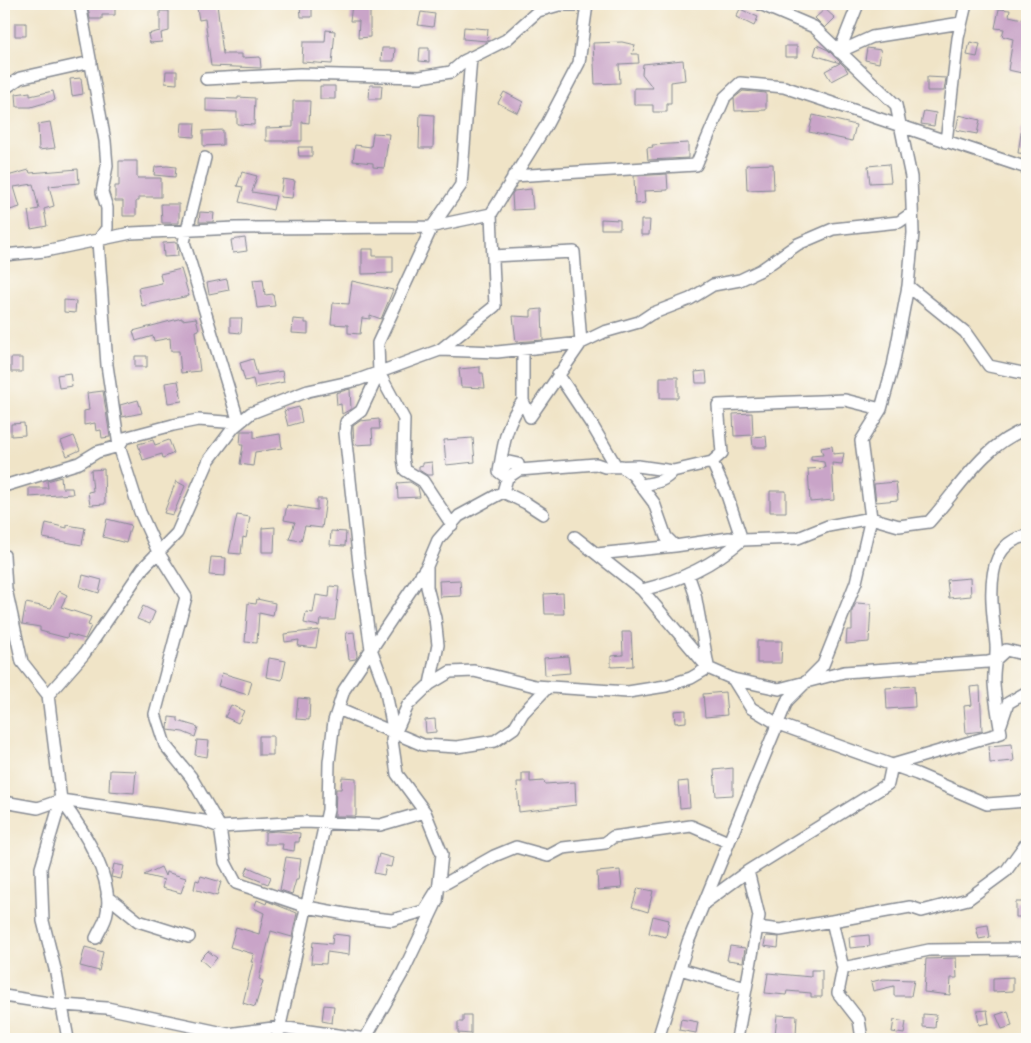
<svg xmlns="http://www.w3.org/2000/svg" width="1031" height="1043" font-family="Pangolin,sans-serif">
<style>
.building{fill:#c9a4c8}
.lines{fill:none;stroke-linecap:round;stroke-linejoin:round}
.street-casing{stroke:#868a92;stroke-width:14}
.street{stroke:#fff;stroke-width:11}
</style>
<rect width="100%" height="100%" fill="#fdfcf7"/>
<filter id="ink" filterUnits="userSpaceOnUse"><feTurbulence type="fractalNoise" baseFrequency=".02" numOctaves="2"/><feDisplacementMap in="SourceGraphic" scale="10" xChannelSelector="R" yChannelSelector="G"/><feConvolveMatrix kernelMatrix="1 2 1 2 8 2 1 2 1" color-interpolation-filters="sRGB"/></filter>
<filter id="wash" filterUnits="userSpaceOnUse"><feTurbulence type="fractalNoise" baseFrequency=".0096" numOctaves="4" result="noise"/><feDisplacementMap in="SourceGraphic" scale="20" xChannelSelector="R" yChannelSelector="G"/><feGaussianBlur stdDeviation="1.12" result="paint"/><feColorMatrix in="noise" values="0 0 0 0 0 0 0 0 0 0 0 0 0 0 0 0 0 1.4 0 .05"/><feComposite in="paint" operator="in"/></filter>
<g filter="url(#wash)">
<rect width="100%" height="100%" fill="#f0e4c7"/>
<g id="blocks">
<path class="building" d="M99 4 115 6V15H102V19H90L88 7H98Z
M209 4H217L223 54H242V58L260 57 261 68 211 66 205 19 199 20 197 8Z
M300 4H312V17H301Z
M352 4H370V37L358 38 359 21H350Z
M740 9 758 17 754 26 736 17Z
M825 9 835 18 825 28 815 18Z
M999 9 1010 10 1009 16 1027 20V42L1022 73 1008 70 1013 39 1002 36 1004 29 995 28Z
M160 11H169V31L161 33 162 42 150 43 148 34 160 31Z
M421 12 435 14 433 27 418 25Z
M15 23H26V36H15Z
M464 27 488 29 487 41 463 39Z
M326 30 335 31 332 64 302 62 303 42H325Z
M622 42 635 45 632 54H638L639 63 619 64 620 83 595 84 593 43Z
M970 42 980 44 977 57 967 55Z
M817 45 828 50 845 67 848 72 831 81 825 71 840 63 814 55Z
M785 46H797V57H785Z
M382 48H395L394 61H381Z
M420 48H429V62L419 61Z
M867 48 881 50 879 63 865 60Z
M683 60 685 80 671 82V104H667V112H653V105H634V88H653L642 74 643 64Z
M166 71H177V84L165 83Z
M927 77 946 78 944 91H927Z
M81 78 83 94 72 96 70 79Z
M370 85H382L381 99H369Z
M320 86H335V99H320Z
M53 91 55 100 31 107H17L16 94 30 92V96Z
M743 91 766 93V110L735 111 734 98Z
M504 92 523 102 518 113 498 103Z
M238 97 255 98 254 125 237 124V112L206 111V98L238 99Z
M293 101H310L309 123 302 122V141H266V128L293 127Z
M924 111 936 113 934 126 921 124Z
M420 114 434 115 433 148H419Z
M813 115 856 125 852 141 809 132Z
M959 115 980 120 977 134 956 130Z
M50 122 55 148 39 150 38 124Z
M182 123H195L194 137 181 136Z
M1022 127H1027V154L1018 153Z
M223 130V145L203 146V131Z
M373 133 389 134 384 168 373 167V163L353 161 355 145 371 147Z
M688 143V158L648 160 647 148 653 147 652 145Z
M298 147H312V156H299Z
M119 161H137V178H161V197H139V201H136V216H123V201H115V186H119Z
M773 164 774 189 747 190 746 165Z
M889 164 891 182 870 183 868 166Z
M167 166 176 167 175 177 154 175 155 167Z
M78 169 79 183 49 186 54 206 44 209 47 226 31 229 28 211 39 209 33 184 14 187 20 207 10 210 4 188V177L29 170 30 173Z
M242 172 257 176 252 192 276 196 273 210 239 202 243 187 237 186Z
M667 174 668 190 644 191 645 203 635 204 634 176Z
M283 179 295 181 292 198 280 197Z
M531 189 533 209 513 210 512 194 514 191Z
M161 204H179V223H162Z
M200 212 214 213 213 222H199Z
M601 219 620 220V229H601Z
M641 220H650L649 235H641Z
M245 238 247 251 233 253 231 240Z
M177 242 178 256 164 257 163 243Z
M362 249H373V256H393V273L362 274Z
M181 269 189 296 142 306 138 288 162 283 160 274Z
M227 279 229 290 209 294 207 283Z
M263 279 265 295 273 294 275 306 257 308 253 280Z
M352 281 393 290 381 319 370 315V319L362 318 360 334 348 333V325L331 324 333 303 349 304Z
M64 300 76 301 75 313 64 312Z
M542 309 543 340 516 342 513 316 531 317V310Z
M182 318V320L196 318 199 330 195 331 200 371 181 373 179 351H171L170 338 154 341 153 336 136 341 133 331Z
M230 318H242L241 333 230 332Z
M293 319 305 320V323H308V334L292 333Z
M135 356H147V367H135Z
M11 358H22V372H11Z
M253 359 257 375 282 371 284 382 255 388 253 379 245 381 240 363Z
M480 367V373H483L485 388 461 387 459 369Z
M706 371 707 383H696L695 372Z
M70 373 72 386 59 388 57 375Z
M660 377H678V398H660Z
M178 381 182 401 168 403 165 383Z
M350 389 351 409 342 414 341 404 337 405 336 393Z
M103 391 110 437 102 438 101 430 96 431 95 423 84 425V411L89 410 87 393Z
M138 400 142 413 122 417 120 405Z
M299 407 302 422 288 426 284 411Z
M752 413 753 435 734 436 733 414Z
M379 419 380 429H372L373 444 354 445 353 426 360 421Z
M24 423 25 435 11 436V424Z
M241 431H254V438L280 434 282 448 255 452 253 466 240 464 243 445H240Z
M74 436 80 450 67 456 61 441Z
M766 436 767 447H753L752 437Z
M473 438 475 462 446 465 444 440Z
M153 440 155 445 169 440 174 453 163 458 162 454 143 460 138 444Z
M832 446 833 454 844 453 842 464 832 463 834 500 810 502 808 469 825 468 824 462 811 460V456L823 455 821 448Z
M432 462 433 475H427L419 470V466L423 465V463Z
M104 469 105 504 90 505 88 492 93 491 91 470Z
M61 477 62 488H72L73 494 29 497V488H48L47 481Z
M176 481 185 486 173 515 164 513Z
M410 482 418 487 420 497 398 498 397 483Z
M896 482 898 500 876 502 874 484Z
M770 491H786V512H770Z
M317 499H326L322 528 305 526 301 541 289 539 295 522 284 520 287 505 317 510Z
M237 515 250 517 246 538 243 537 241 554 229 553Z
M107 519 131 525 126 543 103 537Z
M46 523 67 528V525L85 528 82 545 43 538Z
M275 527 274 552H262V528Z
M331 531 346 532 345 546 330 545Z
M211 557 226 558 225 576 209 575Z
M83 575 102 580 99 593 80 587Z
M970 578 971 596 949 598 947 580Z
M460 580 461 596 440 597 439 581Z
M330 586 339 587 335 620H320L319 626 304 623 306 612 313 613 316 595 329 597Z
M59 591 67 595 61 607 91 617 88 625 91 626 85 639 68 634 67 638 40 631V627L22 624 26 603 51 608Z
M563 593 564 614H545L544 594Z
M257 599 275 603 273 616 259 613 257 643 245 642 248 603 256 604Z
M856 603 871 604 869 642 846 644 847 630H852V611Z
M143 606 155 612 150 624 137 619Z
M319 630 316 648 298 646 299 640 285 642 284 634Z
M354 632 357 656 356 659 349 660 346 633Z
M622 632H631L633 666 611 667V656L623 655Z
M757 641H782L781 663H757Z
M568 656 570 673 545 675 544 658Z
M269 658 286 661 282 680 266 677Z
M222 673 252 682 248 695 218 686Z
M914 686 915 707 887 709 886 688Z
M980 686 982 731 966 733 964 706 972 705 970 687Z
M725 692 727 715 705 717 703 694Z
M298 698 310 699 309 720 296 719Z
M231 705 244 711 238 723 225 717Z
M686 710V722L675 723 674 711Z
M169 717 178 718V721L198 727 195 737 183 732 168 730Z
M435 719 436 732 426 733 425 720Z
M259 736H273V755H259Z
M197 740 209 741 207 757 195 755Z
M1012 744 1014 761 990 763 989 746Z
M733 768V795L716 796 714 770Z
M110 770 136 771 134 793 109 791Z
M522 773H530V782L544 781 545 784 575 782 576 805 519 812 517 782H522Z
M342 777 356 778V816H335L336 789H341Z
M688 781 690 807 680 808 678 782Z
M277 831 300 833 299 842H295L294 851 282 849 283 844H265V832Z
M379 854 393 858 391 867 386 866 384 875 374 873Z
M286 857 301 859 298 880H296L292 894 280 890Z
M114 864 124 866 121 879 111 877Z
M161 867 165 876 166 872 186 878 181 893 162 888 164 880 144 875Z
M248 867 271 877 268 884 245 875Z
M620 870 622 888 598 890 597 872Z
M201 876 221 882 217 896 194 889 196 880 199 881Z
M638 888 653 891 648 912 632 907Z
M257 900 266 904 267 901 297 913 292 937 271 931 259 979 263 981 255 1007 243 1003 253 962H251L254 954 230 947 236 927 259 934 264 913 254 908Z
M1016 902H1027V917H1016Z
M653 916 669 920 666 937 649 933Z
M988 925 990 937 979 939 976 927Z
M333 934 350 936 349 955 327 952 326 964 311 963 313 942 332 944Z
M869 935 870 946 850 948 849 937Z
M766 936 779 937 778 948 764 946Z
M730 946 745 948 743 962 727 960Z
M85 947 103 952 99 971 80 966Z
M208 951 217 958 209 967 200 959Z
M956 958 957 978H951L950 995 924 992 926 959Z
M811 970H822V997H811V993L787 991 786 995 765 993 768 973 811 977Z
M1013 977V991L993 992V978Z
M883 979 914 980 911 996H894V986L873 991 871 982Z
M324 1005 334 1006 332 1023 322 1021Z
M987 1010 989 1023 979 1025 977 1011Z
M1008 1011 1012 1026 1002 1029 996 1015Z
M923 1014 936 1015 935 1028 923 1027Z
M463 1015H471V1034L458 1033V1022H463Z
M777 1015 797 1016 796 1036 775 1035Z
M681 1019 698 1022 696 1033 679 1030Z
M894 1020 906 1022 904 1034 892 1032Z"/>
</g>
</g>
<g filter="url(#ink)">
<use href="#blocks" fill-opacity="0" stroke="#868a92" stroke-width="1"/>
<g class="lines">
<defs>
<path id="street" d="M839 52 872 37 961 23
M839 52 858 4
M206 79 300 74 420 77 451 72 464 61 506 40 538 11 559 5H587
M4 89 20 78 91 62
M946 142 958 38 966 4
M205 158 184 242 239 423 198 420 173 425 124 438 119 446 140 512 158 552 186 597 155 714 165 745 191 777 220 827 225 862 236 883 307 907 356 916 392 920 424 911 439 887 494 856 516 847 548 856 563 848 605 843 613 837 691 826 728 842
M513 176 696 165 725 97 740 83 784 87 1027 168
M4 255 45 251 131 233 235 228 429 227 491 214
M493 256 574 252 581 343 530 417 523 401V349
M908 286 965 332 989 366 1027 374
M440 350 497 352 581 343 604 332 639 322 651 314 690 299 713 285 740 280 761 270 798 244 833 229 899 222 912 213
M379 373 361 411 346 422 345 433 360 573 371 649 385 687 394 734
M558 374 592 425 616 466
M712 462 727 495 742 540 798 538 828 526 871 518 899 526 929 522C958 490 984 443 1027 429
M519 470 596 464 605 467 638 466 673 471 712 462 722 453 718 405 845 400 881 409
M499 472 509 462 518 464 519 470 507 478 499 472C503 447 506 422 523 401
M641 485C654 483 665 482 673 471
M4 486 79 463 97 452 119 446 107 365 98 241 107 228V208L102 192 107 166 105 141 80 4
M503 492 526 503 543 514
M452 525 423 481 405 470 403 458 404 419 379 373 378 343 432 227 461 185 471 57
M575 537 642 590C679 581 714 564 742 540L729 538 675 546 666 537 654 503 633 475 621 466
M597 554 675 546
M4 555 6 589 22 662 48 695
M688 574 695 594 708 666
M642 590 708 668 733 679 779 689 844 672 988 662 995 660 1006 650 1027 655
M733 679 751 708 778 724 917 774 987 804 1027 801
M430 684 438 645 435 618 427 587V566L438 540 459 516 503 492 507 478
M338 709 423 745 457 747 495 741 514 728 523 713 548 687
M1001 724 1008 703 1027 692
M1001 733C998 716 995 700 994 683 993 670 997 657 996 645 993 610 979 544 1027 536
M61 800C82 828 116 879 106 917 104 924 99 931 96 938
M4 802 38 808 61 800 204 821 220 827 304 822 380 825 425 812
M107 896 138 921 189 937
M703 904 748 871 888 784 892 765 1001 733
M832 921 910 907 922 911 968 899 1006 871 1027 842
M757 927 780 930 832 921 843 968 838 993 859 1020 862 1039
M843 968 929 950 1027 949
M680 969 746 988
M4 996 62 1005 107 1008 228 1034 280 1027 366 1039
M68 1039 56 973 43 921 41 868 61 800 48 695 84 654 143 568 177 533 209 460 234 427 251 413 308 391 358 380 440 350 495 306 491 214 547 124 579 63 587 4
M277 1039 328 810 329 762 334 721 344 690 427 566
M365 1039 403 972 437 901 442 854 425 812 397 774 392 740 408 705 430 684 450 672 474 671 535 686 628 692 666 686 691 678 708 668
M658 1039 688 942 787 701 823 665 856 582 871 518 861 441 881 409 893 366 908 286 913 233 911 177 896 105 814 27 760 4
M737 1039 759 916 748 871"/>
</defs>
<use href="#street" class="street-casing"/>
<use href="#street" class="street"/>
</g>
</g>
<rect width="1031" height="1043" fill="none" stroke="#fdfcf7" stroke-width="20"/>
</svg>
